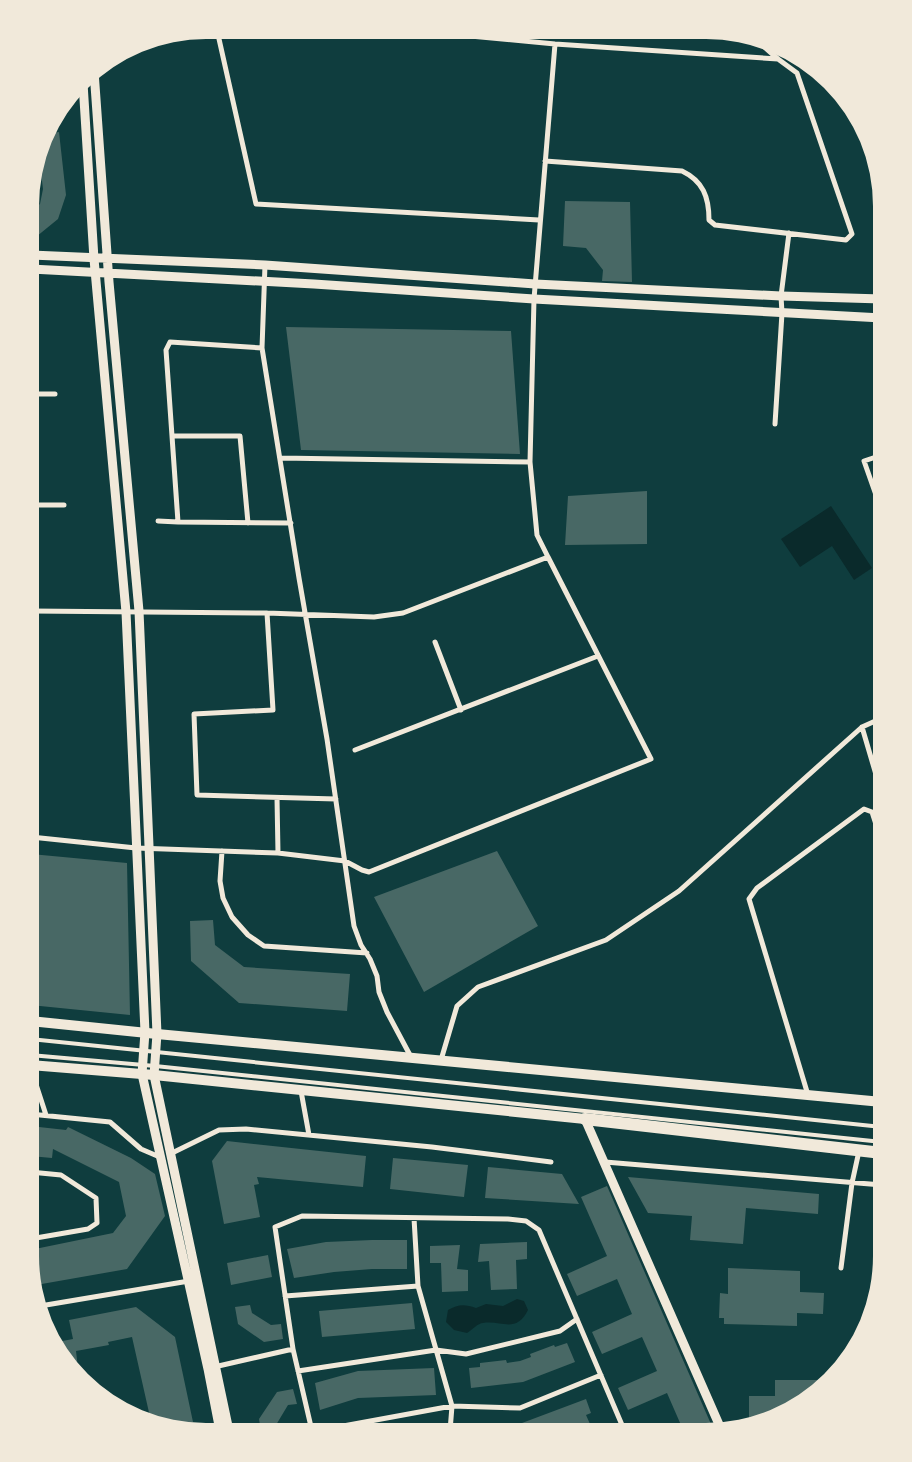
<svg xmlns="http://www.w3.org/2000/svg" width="912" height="1462" font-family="Barlow,sans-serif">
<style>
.water{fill:#0a2a2b}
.building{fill:#486865}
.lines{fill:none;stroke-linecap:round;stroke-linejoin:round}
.service{stroke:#f1e9da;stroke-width:4}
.minor{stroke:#f1e9da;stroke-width:5}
.tertiary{stroke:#f1e9da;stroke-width:9}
.secondary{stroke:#f1e9da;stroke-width:10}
.primary{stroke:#f1e9da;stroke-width:12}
</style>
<rect width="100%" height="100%" fill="#0f3d3e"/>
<path class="water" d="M831 506 872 568 854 580 832 546 800 567 781 539Z
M517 1299 524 1301 528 1310C516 1334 502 1320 483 1323 478 1323 472 1330 467 1333L454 1330 446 1322 448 1310C458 1304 465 1304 476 1308L486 1304 503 1306Z"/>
<path class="building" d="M59 132 66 195 58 219 31 241V212L40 204 43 189 39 157 46 134Z
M565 201 630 202 632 282 602 281 603 270 586 248 563 246Z
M286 327 511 331 520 454 301 450Z
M647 491V544L565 545 568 496Z
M497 851 538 926 424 992 374 897Z
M31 854 127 863 130 1015 30 1005Z
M213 920 215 945 244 967 350 974 347 1011 239 1003 191 961 190 921Z
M30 1126 66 1130 68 1127 131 1158 155 1174 165 1216 127 1269 36 1285 30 1250 113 1233 126 1216 119 1182 53 1149 52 1158 30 1156Z
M227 1141 366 1156 363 1187 257 1177 259 1184 254 1185 260 1217 224 1224 212 1161Z
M393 1158 468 1165 464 1197 390 1189Z
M488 1167 562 1174 579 1204 485 1198Z
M628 1177 819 1194 818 1214 746 1208 743 1244 690 1240 692 1216 648 1213Z
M607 1186 714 1431 684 1432 667 1393 628 1410 618 1388 657 1371 642 1337 602 1354 592 1332 632 1314 617 1279 577 1296 567 1274 607 1256 581 1197Z
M372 1240H407V1269H372L334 1272 294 1278 287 1249 326 1242Z
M527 1242V1259L516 1260 517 1289 491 1290 489 1261 478 1262 480 1244Z
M460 1245 457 1269 468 1270V1291L442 1292 441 1263H430V1246Z
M268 1255 272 1277 231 1285 227 1263Z
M728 1268 800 1271V1292L824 1293 823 1314 797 1313V1326L724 1324V1318H719L720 1293 728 1294Z
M412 1303 415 1329 322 1337 319 1311Z
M250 1305 252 1313 271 1325 281 1324 283 1339 264 1342 238 1324 235 1307Z
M136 1307 175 1337 193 1422 173 1426 150 1417 132 1337 108 1342 109 1345 76 1351 78 1368 57 1342 73 1339 69 1320Z
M567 1343 575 1362 523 1382 471 1388 469 1368 480 1367V1363L506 1360 507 1363 520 1361 531 1357 530 1354 554 1345 555 1347Z
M434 1368 436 1395 358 1398 320 1410 315 1383 358 1371Z
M775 1380H823L773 1419 749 1424V1396H775Z
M293 1389 297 1404 288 1405 276 1425 277 1431H261L259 1419 277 1392Z
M586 1399 591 1413 586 1415 590 1424 568 1432 501 1431Z"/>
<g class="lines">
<path class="service" d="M30 1039 882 1127
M30 1055 155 1066 882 1142"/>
<path class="minor" d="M217 30 256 204 539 220
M417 31 555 44 778 59 762 45
M545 161 682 171C703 181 709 197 709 220L715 225 846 240 852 234 797 73 778 59
M265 265 262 348 299 578 327 739 354 926 361 945 370 959 377 976 379 992 387 1012 411 1057
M31 394H55
M775 424 782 313 781 296 789 233
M172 436H240L248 523
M281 458 530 462
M31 505H64
M882 512 864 461 882 455
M158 521 178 522 166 350 170 342 262 348
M178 522 291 523
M31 611 267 613 374 617 403 613 548 557 537 535 530 462 534 299 555 44
M267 613 273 710 194 714 197 795 336 799
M435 642 461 710
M862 727 882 795
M355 750 598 656
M277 798 278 853
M31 837 136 848 278 853 345 861 362 870 369 872 651 759 548 557
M222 851 220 881 223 898 232 917 248 935 264 946 367 953
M441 1060 457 1006 478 987 606 940 679 891 862 727 882 718
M30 1066 46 1115
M301 1091 309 1135
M808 1095 749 899 757 888 864 809 872 812 882 843
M30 1114 110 1122 141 1149 162 1158
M170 1154 219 1130 246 1129 432 1147 551 1162
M605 1162 882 1185
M414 1218 418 1286 452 1406 450 1431
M30 1239 88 1229 97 1223 96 1198 61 1175 30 1172
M841 1268 852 1183 859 1151
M285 1296 418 1286
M40 1306 189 1281
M214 1367 293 1349
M298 1371 436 1350 466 1354 560 1331 577 1319
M312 1431 293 1349 275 1227 302 1216 508 1219 526 1221 539 1230 625 1432
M316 1431 452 1406 520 1408 601 1375"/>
<path class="tertiary" d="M94 71 109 282 139 611 157 1034 154 1075 229 1431
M83 83 94 259 126 612 145 1032 142 1074 208 1369 220 1431
M31 255 265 265 535 284 781 296 882 299
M31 269 314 284 534 299 882 318
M585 1119 721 1429"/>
<path class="secondary" d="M30 1021 157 1034 882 1102
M30 1065 154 1075 585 1119"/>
<path class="primary" d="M585 1119 882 1153"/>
</g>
<path d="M0 0H912V1462H0ZM206 39H706A167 167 0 0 1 873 206V1256A167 167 0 0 1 706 1423H206A167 167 0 0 1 39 1256V206A167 167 0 0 1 206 39Z" fill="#f1e9da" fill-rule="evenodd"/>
</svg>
